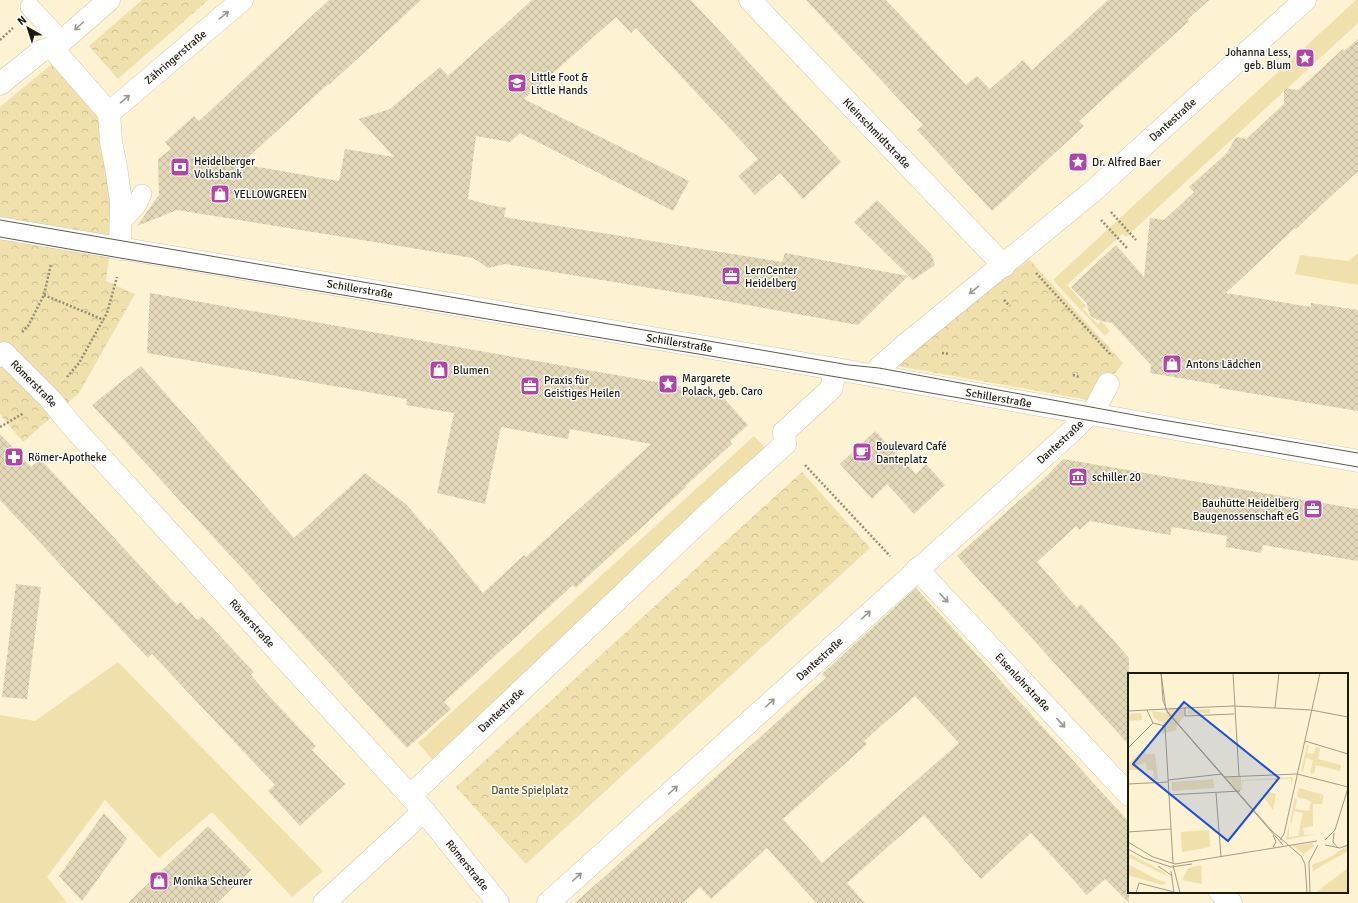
<svg xmlns="http://www.w3.org/2000/svg" width="1358" height="903" font-family="Signika,sans-serif">
<style>
.green{fill:#f0e0ac}
.park{fill:url(#park-crowns)}
.building{fill:url(#building-cross-hatch);fill-rule:evenodd}
.lines{fill:none;stroke-linecap:round;stroke-linejoin:round}
.lane-casing{stroke:#d0c6a7;stroke-width:20}
.street-casing{stroke:#d0c6a7;stroke-width:23}
.path{stroke:#948d76;stroke-width:2.5;stroke-dasharray:2 2;stroke-linecap:butt}
.lane{stroke:#fff;stroke-width:19}
.street{stroke:#fff;stroke-width:22}
.tram{stroke:#5e5846;stroke-width:1}
.oneway{stroke:#9a9893}
.labels{text-anchor:middle;stroke-width:3;stroke-linejoin:round;paint-order:stroke}
.poi-label{font-size:11px;fill:#1e1a0e;stroke:#fff;text-anchor:start}
.street-label{font-size:11px;fill:#1e1a0e;stroke:#fff}
.park-label{font-size:11px;fill:#5f501e;stroke:#fff}
.inset-road{fill:none;stroke:#a49c84;stroke-width:1}
.view{fill:#1d4ed8;fill-opacity:0.15;stroke:#1d4ed8;stroke-width:2}
.inset-edge{fill:none;stroke:#1e1a0e;stroke-width:2}
</style>
<defs>
<pattern id="park-crowns" width="20" height="18" patternUnits="userSpaceOnUse"><rect width="20" height="18" fill="#f0e0ac"/><path d="M2 6a3 3 0 1 1 6 0M12 15a3 3 0 1 1 6 0" fill="none" stroke="#cdc093"/></pattern>
<pattern id="building-cross-hatch" width="8" height="8" patternUnits="userSpaceOnUse"><rect width="8" height="8" fill="#e2d8b8"/><path d="M0 0l8 8M0 8l8-8" fill="none" stroke="#c1b99d"/></pattern>
</defs>
<rect width="100%" height="100%" fill="#fdf2d2"/>
<path class="green" d="M1356 0H1358V23L1126 237 1122 234 1067 285 1086 306 1083 309 1098 324 1101 321 1110 331 1105 336 1053 280Z
M1358 253V285L1295 274 1300 255 1348 261Z
M754 436 767 449 432 759 418 743Z
M118 662 323 871 292 897 212 812 159 858 105 800 47 877 67 903H0V715L35 721Z"/>
<path class="park" d="M142 0H208L118 79 89 46Z
M53 63 99 117 114 219 106 281 135 294 79 393 23 442 0 414V107Z
M1029 259 1123 363 1094 401 892 365Z
M802 472 870 548 526 864 456 787Z"/>
<path class="building" d="M329 0H421L329 85 328 84 241 164 339 181 345 149 394 157 359 119 390 109 440 67 448 76 532 0H691L841 162 803 199 780 173 755 195 738 176 758 159 636 28 631 33 616 17 524 99 689 181 673 211 520 133 510 142 476 136 468 199 490 205 506 208 504 217 782 262 785 253 908 276 858 325 692 295 505 264 488 268 473 258 177 210 137 226 159 195 158 159 171 149 165 142 194 116 199 121Z
M806 0H886L966 85 977 76 990 89 1023 60 1032 70 1108 0H1209L1187 20 1189 21 1079 121 1084 126 992 211 917 130 923 125Z
M1358 39V171L1296 229 1295 228 1226 293 1311 307V303L1358 310V411L1219 388 1220 385 1150 373 1151 365 1112 323 1097 320 1091 316 1088 310 1087 303 1071 287 1116 245 1144 277 1150 218 1164 220 1194 192 1189 187 1227 153 1236 137 1246 139 1284 104V88L1298 90 1343 49 1344 51Z
M877 200 931 254 935 265 913 280 854 222Z
M150 293 719 393 748 425 730 441 732 444 685 486 686 487 586 578 576 588 573 585 444 702 451 709 407 748 92 405 141 366 294 538 365 473 407 505 429 531 430 528 483 593 524 555 526 557 651 444 570 429 568 439 501 427 485 504 437 493 454 413 406 405 407 399 147 353Z
M875 431 916 474 926 464 945 485 914 514 887 484 872 499 840 464Z
M0 434 31 467 40 459 177 605 181 602 197 620 202 617 254 672 251 675 269 696 316 746 312 750 345 784 300 826 268 791 275 785 152 654 148 658 0 500Z
M1063 459 1358 509V561L1263 545 1261 553 1226 547 1227 536 1172 527 1170 535 1090 521 1079 530 1076 526 1037 562 1077 608 1081 604 1129 658V745L957 556 1048 475Z
M16 584 41 587 27 699 2 697Z
M916 588 1129 822V903L1105 879 1087 895 1031 833 981 879 924 815 847 883 865 903H816L767 848 711 899 700 887 683 903H575L826 678 822 674ZM915 696 959 743 822 863 783 819 867 744 864 741Z
M104 813 127 839 82 901 59 876Z
M208 826 251 870 217 903H128Z"/>
<g class="lines">
<defs>
<path id="lane" d="M30 7 62 41
M122 221 136 206 142 194"/>
<g id="street">
<path id="s1" d="M109 0 62 41 52 48 109 113 242 0"/>
<path id="s2" d="M750 0 1004 266"/>
<path d="M0 84 41 51 52 48"/>
<path d="M109 113 111 142 116 167 121 202 120 249"/>
<path id="s3" d="M0 228 836 369 1358 461"/>
<path id="s4" d="M0 356 4 353 50 399 72 426 424 811 498 903"/>
<path id="s5" d="M874 376 879 368 904 346 1092 192 1305 0"/>
<path id="s6" d="M917 569 1129 795"/>
<path id="s7" d="M410 796 713 509 785 444 784 432 831 389 836 369"/>
<path d="M1220 892 1231 903"/>
<path d="M324 903 424 811"/>
<path id="s8" d="M548 903 1071 432 1096 407 1108 384"/>
</g>
</defs>
<use href="#lane" class="lane-casing"/>
<use href="#street" class="street-casing"/>
<path class="path" d="M0 40 13 28
M1111 212 1136 240
M1101 220 1127 248
M1036 273 1110 354V356
M44 295 104 320
M1004 300 1010 306
M22 332 28 326 44 295 51 264
M942 353 949 354
M1073 375 1079 377
M67 377 79 363 107 313 117 277
M0 427 24 413
M805 465 890 556"/>
<use href="#lane" class="lane"/>
<use href="#street" class="street"/>
<path class="tram" d="M0 220 849 365 879 368 1145 417 1358 453
M0 237 120 258 873 383 1358 467"/>
</g>
<defs><path id="oneway-shaft" d="M-6 0H5M1.5-3L5.5 0L1.5 3" fill="none" stroke-width="1.6" stroke-linecap="round" stroke-linejoin="round"/></defs>
<g class="oneway">
<use href="#oneway-shaft" transform="translate(224 15) rotate(-40)"/>
<use href="#oneway-shaft" transform="translate(79 26) rotate(138)"/>
<use href="#oneway-shaft" transform="translate(125 99) rotate(-40)"/>
<use href="#oneway-shaft" transform="translate(974 290) rotate(141)"/>
<use href="#oneway-shaft" transform="translate(944 598) rotate(47)"/>
<use href="#oneway-shaft" transform="translate(866 615) rotate(-42)"/>
<use href="#oneway-shaft" transform="translate(770 703) rotate(-42)"/>
<use href="#oneway-shaft" transform="translate(1061 723) rotate(47)"/>
<use href="#oneway-shaft" transform="translate(673 790) rotate(-42)"/>
<use href="#oneway-shaft" transform="translate(577 877) rotate(-42)"/>
</g>
<defs>
<symbol id="sight-square" viewBox="-11 -11 22 22"><rect x="-9" y="-9" width="18" height="18" rx="4" fill="#b045a5" stroke="#fff"/><path d="M0-6L1.8-2.2L6-1.7L2.9 1.2L3.7 5.4L0 3.3L-3.7 5.4L-2.9 1.2L-6-1.7L-1.8-2.2Z" fill="#fff"/></symbol>
<symbol id="school-square" viewBox="-11 -11 22 22"><rect x="-9" y="-9" width="18" height="18" rx="4" fill="#b045a5" stroke="#fff"/><path d="M0-5L7-2L0 1L-7-2ZM-4 1L0 2.5L4 1V4Q0 6-4 4Z" fill="#fff"/></symbol>
<symbol id="bank-square" viewBox="-11 -11 22 22"><rect x="-9" y="-9" width="18" height="18" rx="4" fill="#b045a5" stroke="#fff"/><path d="M-6-4H6V4H-6ZM0-2.3a2.3 2.3 0 1 0 0 4.6a2.3 2.3 0 1 0 0-4.6Z" fill="#fff"/></symbol>
<symbol id="shop-square" viewBox="-11 -11 22 22"><rect x="-9" y="-9" width="18" height="18" rx="4" fill="#b045a5" stroke="#fff"/><path d="M-5-2.5h2.3a2.7 3.5 0 0 1 5.4 0H5L5.5 6h-11ZM-1.5-2.5h3a1.5 2.3 0 0 0-3 0Z" fill="#fff"/></symbol>
<symbol id="office-square" viewBox="-11 -11 22 22"><rect x="-9" y="-9" width="18" height="18" rx="4" fill="#b045a5" stroke="#fff"/><path d="M-6-3h4V-5.5h4V-3h4V5H-6ZM-1-4.5V-3h2v-1.5ZM-6 0V1H6V0Z" fill="#fff"/></symbol>
<symbol id="cafe-square" viewBox="-11 -11 22 22"><rect x="-9" y="-9" width="18" height="18" rx="4" fill="#b045a5" stroke="#fff"/><path d="M-5.5-4.5H6V0H3Q3 3.5 0 3.5H-2.5Q-5.5 3.5-5.5 0ZM3-3.2v2h1.7v-2ZM-6 4.5H4V6H-6Z" fill="#fff"/></symbol>
<symbol id="pharmacy-square" viewBox="-11 -11 22 22"><rect x="-9" y="-9" width="18" height="18" rx="4" fill="#b045a5" stroke="#fff"/><path d="M-2-6h4v4h4v4h-4v4h-4v-4h-4v-4h4Z" fill="#fff"/></symbol>
<symbol id="museum-square" viewBox="-11 -11 22 22"><rect x="-9" y="-9" width="18" height="18" rx="4" fill="#b045a5" stroke="#fff"/><path d="M0-6L6-3V-2H-6V-3ZM-5-1h2V3h-2ZM-1-1h2V3h-2ZM3-1h2V3H3ZM-6 4H6V6H-6Z" fill="#fff"/></symbol>
</defs>
<g fill-rule="evenodd">
<use href="#sight-square" x="1294" y="47" width="22" height="22"/>
<use href="#school-square" x="506" y="72" width="22" height="22"/>
<use href="#sight-square" x="1067" y="151" width="22" height="22"/>
<use href="#bank-square" x="169" y="156" width="22" height="22"/>
<use href="#shop-square" x="209" y="183" width="22" height="22"/>
<use href="#office-square" x="720" y="265" width="22" height="22"/>
<use href="#shop-square" x="1161" y="353" width="22" height="22"/>
<use href="#shop-square" x="428" y="359" width="22" height="22"/>
<use href="#sight-square" x="657" y="373" width="22" height="22"/>
<use href="#office-square" x="519" y="375" width="22" height="22"/>
<use href="#cafe-square" x="851" y="441" width="22" height="22"/>
<use href="#pharmacy-square" x="3" y="446" width="22" height="22"/>
<use href="#museum-square" x="1067" y="466" width="22" height="22"/>
<use href="#office-square" x="1302" y="498" width="22" height="22"/>
<use href="#shop-square" x="148" y="870" width="22" height="22"/>
</g>
<g class="labels">
<g class="poi-label">
<text x="1291" y="56" text-anchor="end">Johanna Less,<tspan x="1291" dy="13">geb. Blum</tspan></text>
<text x="531" y="81">Little Foot &amp;<tspan x="531" dy="13">Little Hands</tspan></text>
<text x="194" y="165">Heidelberger<tspan x="194" dy="13">Volksbank</tspan></text>
<text x="1092" y="166">Dr. Alfred Baer</text>
<text x="234" y="198">YELLOWGREEN</text>
<text x="745" y="274">LernCenter<tspan x="745" dy="13">Heidelberg</tspan></text>
<text x="1186" y="368">Antons Lädchen</text>
<text x="453" y="374">Blumen</text>
<text x="682" y="382">Margarete<tspan x="682" dy="13">Polack, geb. Caro</tspan></text>
<text x="544" y="384">Praxis für<tspan x="544" dy="13">Geistiges Heilen</tspan></text>
<text x="876" y="450">Boulevard Café<tspan x="876" dy="13">Danteplatz</tspan></text>
<text x="28" y="461">Römer-Apotheke</text>
<text x="1092" y="481">schiller 20</text>
<text x="1299" y="507" text-anchor="end">Bauhütte Heidelberg<tspan x="1299" dy="13">Baugenossenschaft eG</tspan></text>
<text x="173" y="885">Monika Scheurer</text>
</g>
<g class="street-label">
<text dy="4" stroke="none"><textPath href="#s1" startOffset="248">Zähringerstraße</textPath></text>
<text dy="4" stroke="none"><textPath href="#s5" startOffset="394">Dantestraße</textPath></text>
<text dy="4" stroke="none"><textPath href="#s2" startOffset="184">Kleinschmidtstraße</textPath></text>
<text dy="4" stroke="none"><textPath href="#s3" startOffset="365">Schillerstraße</textPath></text>
<text dy="4" stroke="none"><textPath href="#s3" startOffset="689">Schillerstraße</textPath></text>
<text dy="4" stroke="none"><textPath href="#s4" startOffset="48">Römerstraße</textPath></text>
<text dy="4" stroke="none"><textPath href="#s3" startOffset="1013">Schillerstraße</textPath></text>
<text dy="4" stroke="none"><textPath href="#s8" startOffset="689">Dantestraße</textPath></text>
<text dy="4" stroke="none"><textPath href="#s4" startOffset="372">Römerstraße</textPath></text>
<text dy="4" stroke="none"><textPath href="#s8" startOffset="365">Dantestraße</textPath></text>
<text dy="4" stroke="none"><textPath href="#s6" startOffset="155">Eisenlohrstraße</textPath></text>
<text dy="4" stroke="none"><textPath href="#s7" startOffset="125">Dantestraße</textPath></text>
<text dy="4" stroke="none"><textPath href="#s4" startOffset="696">Römerstraße</textPath></text>
</g>
<g class="park-label">
<text x="530" y="794">Dante Spielplatz</text>
</g>
</g>
<g transform="translate(1128 673)">
<rect width="220" height="220" fill="#fdf2d2"/>
<path d="M179 72H181L179 80 186 81 188 74 192 75 190 86 213 92 212 98 188 92 186 101 182 100 185 87 178 85 175 99 173 98ZM15 77 18 81H27L30 107H26L25 97H19L18 90 10 92V97H0V91ZM165 104 163 113V106L115 108 114 114V107ZM171 115 196 122 194 131H185V153L175 155 176 162 188 161 158 167 161 152V164L170 163 175 140 166 138 164 150 162 149 167 125 169 126 167 136 181 138 183 128 169 124ZM132 119 135 122 141 119 148 121 145 137ZM81 157 82 174 54 179 53 159ZM220 172V178L185 198 184 192 201 185ZM0 180 36 199 39 203 0 184ZM0 191 26 205 39 210 34 212 0 202Z" fill="#f0e0ac"/>
<path d="M220 195V220H187Z" fill="#f0e0ac"/>
<path d="M41 36H56L57 42 48 54 49 57 33 61 35 50 26 45 24 38 37 40ZM82 36V40L60 41V37ZM13 40 14 47 0 48V41ZM98 104H113L114 117 110 118ZM85 106 86 115 44 118V109ZM184 170 186 173 176 181 165 173ZM73 192 74 211 54 207 60 195Z" fill="#f0e0ac"/>
<path class="inset-road" d="M33 0 35 28 40 40 155 172M33 0 38 37 144 158 173 183 177 191 179 220M105 0 111 103M147 35 151 0M19 37 25 50 37 53 45 190M0 38 57 35M106 41 57 43V35L106 33 147 35 183 37 220 44M177 68 220 81M0 75 25 50M96 104 169 101 220 114M40 107 94 101M0 111 40 109M88 120 93 184M40 122 112 118M0 159 43 156M206 160 205 169 210 175M145 162 148 169 145 174M152 167 156 161 192 0M197 167 207 157 220 115M0 169 25 184 47 191 189 168M197 172 212 175 220 172M0 176 16 185 43 194 64 191M45 192 52 220M30 193 43 202M43 198 46 220M8 220 11 210 46 219M182 220 181 189 190 172"/>
<path class="view" d="M56 29 151 105 100 168 5 91Z"/>
<rect width="220" height="220" class="inset-edge"/>
</g>
<g transform="translate(28 28) rotate(321)" stroke="#ffffff" stroke-width="3" paint-order="stroke">
<path d="M0-3L7 15L0 10L-7 15Z" fill="#1e1a0e"/>
<text y="-6" font-size="11" font-weight="bold" text-anchor="middle" fill="#1e1a0e">N</text>
</g>
</svg>
